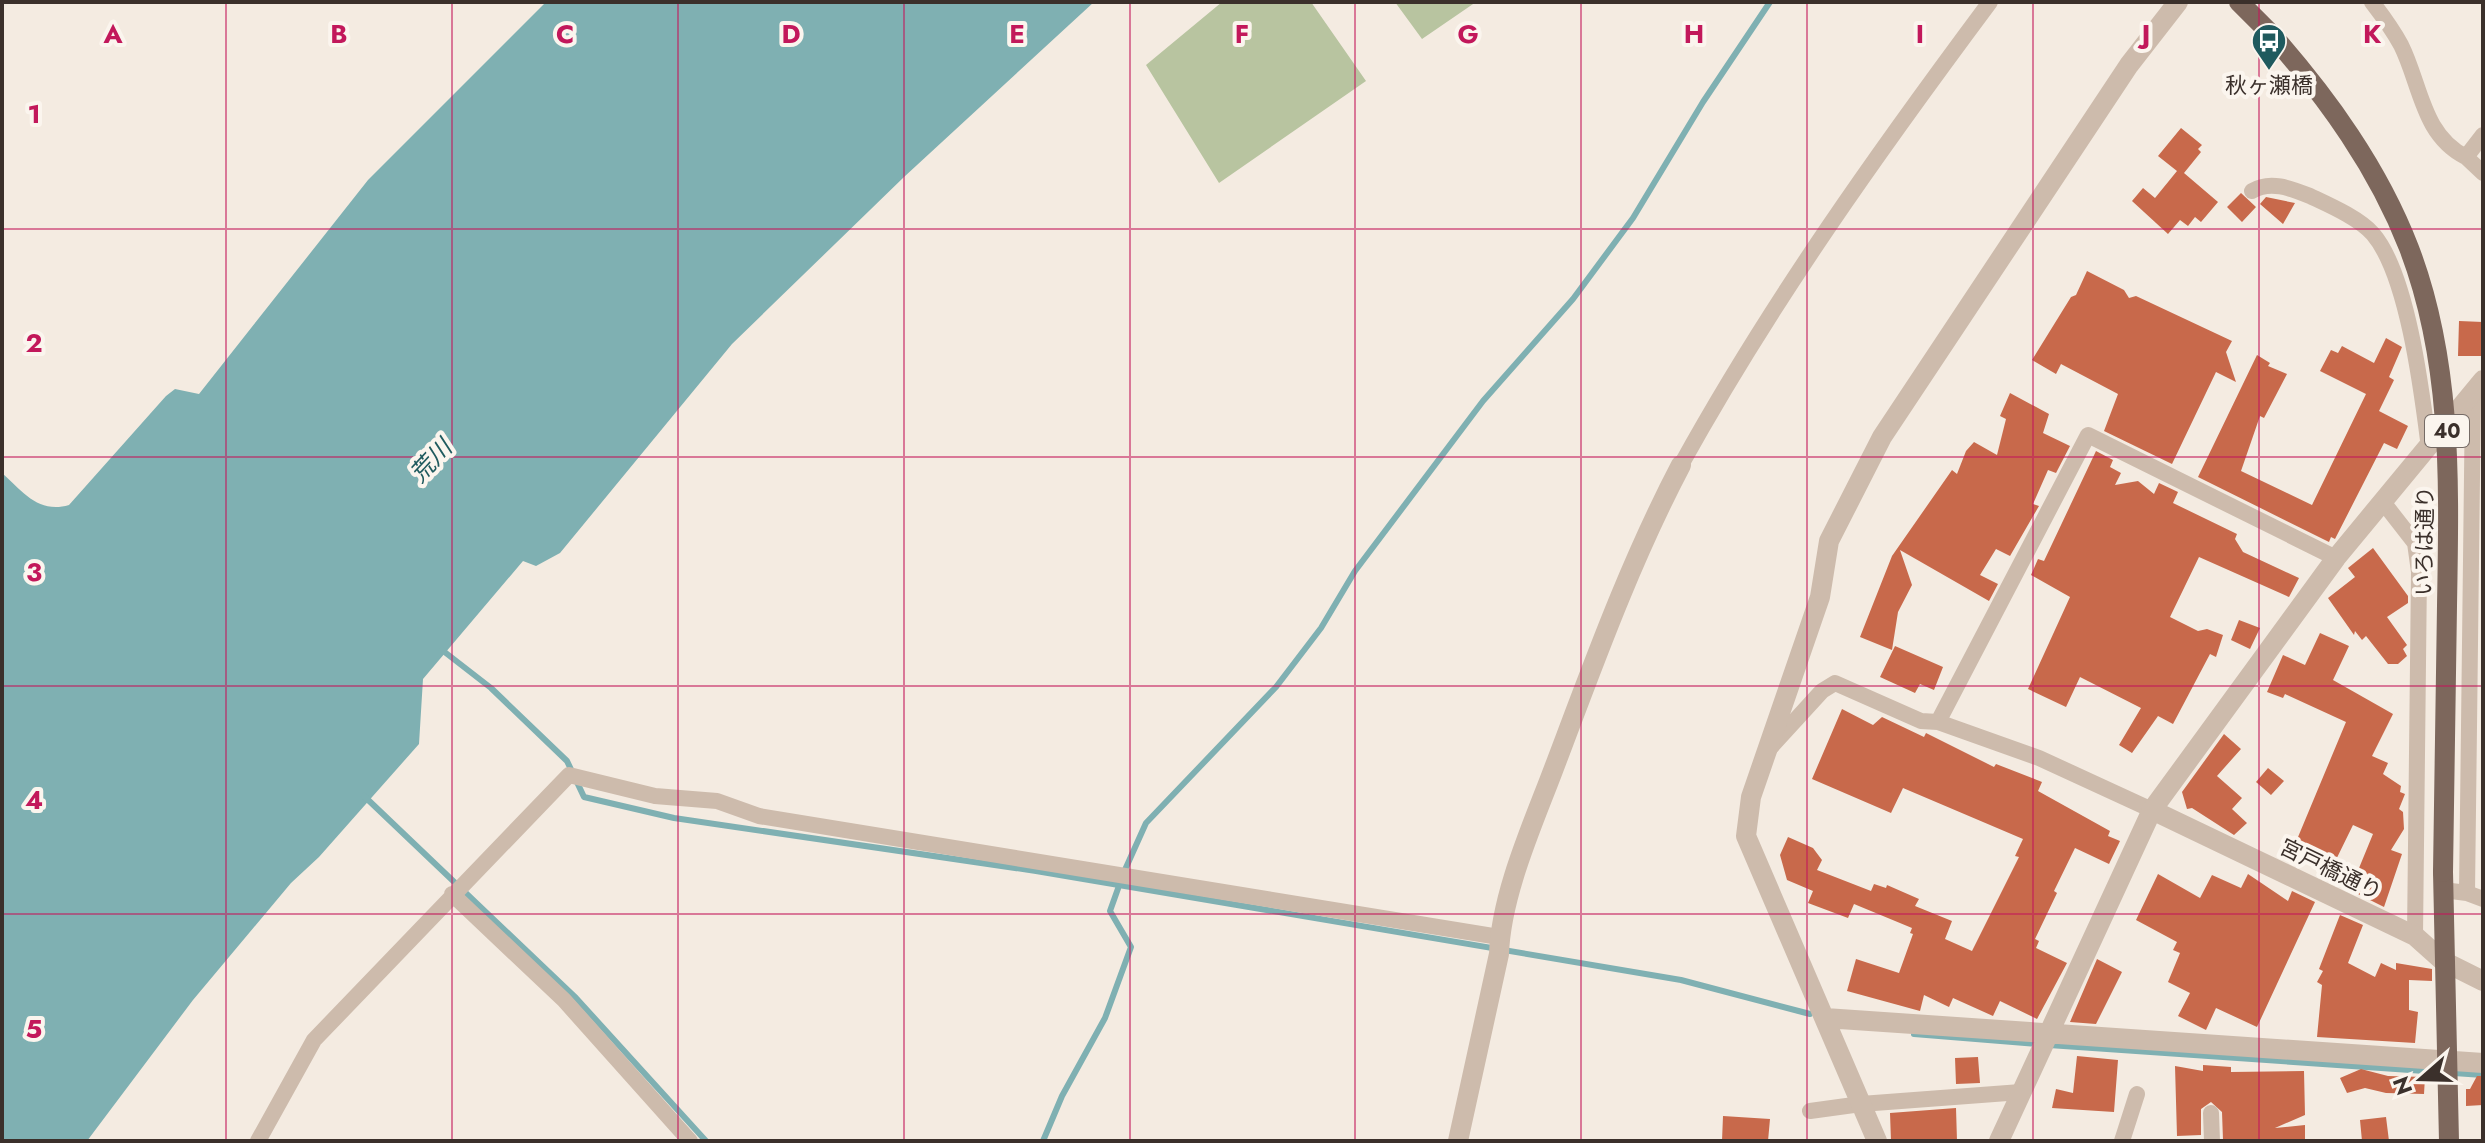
<svg xmlns="http://www.w3.org/2000/svg" width="2485" height="1143" font-family="Jost,'Noto Sans JP',sans-serif">
<style>
.green{fill:#b8c4a0}
.water{fill:#7fb0b2}
.lines{fill:none;stroke-linecap:round;stroke-linejoin:round}
.stream{stroke:#7fb0b2;stroke-width:6}
.building{fill:#c8694b}
.minor{stroke:#cdbbac;stroke-width:16}
.tertiary{stroke:#cdbbac;stroke-width:20}
.primary{stroke:#7d675c;stroke-width:20}
.primary-bridge{stroke:#7d675c;stroke-width:20}
.grid{fill:none;stroke:#c2185b;stroke-width:2;stroke-opacity:0.55}
.labels{text-anchor:middle;stroke-width:8;stroke-linejoin:round;paint-order:stroke}
.shield{fill:#fbf5ee;stroke:#756b66;stroke-width:2}
.shield-label{font-size:20px;font-weight:bold;fill:#3b302b}
.poi-label{font-size:22px;fill:#3b302b;stroke:#fbf5ee}
.street-label{font-size:22px;fill:#3b302b;stroke:#fbf5ee}
.water-label{font-size:24px;font-style:italic;fill:#1f5a5e;stroke:#fbf5ee}
.grid-label{font-size:26px;text-anchor:middle;font-weight:bold;fill:#c2185b;stroke:#fbf5ee;stroke-width:8;stroke-linejoin:round;paint-order:stroke}
</style>
<rect width="100%" height="100%" fill="#f4ebe1"/>
<path class="green" d="M1222 2H1311L1366 81 1219 183 1146 65Z
M1395 2H1476L1422 39Z"/>
<path class="water" d="M546 2H1094L904 177 732 344 560 553 536 566 523 561 423 679 419 744 319 857 291 883 193 1000 87 1141H2V473C23 492 39 514 69 505L166 396 175 389 199 394 368 180Z"/>
<g class="lines">
<path class="stream" d="M442 650 491 688 567 761 584 797 674 818 1036 871 1681 980 1810 1014
M364 796 576 998 706 1141
M1124 872 1146 823 1276 687 1321 628 1355 571 1483 401 1573 299 1633 218 1703 102 1770 2
M1914 1034 2038 1044
M2049 1045 2483 1075
M1043 1141 1062 1096 1105 1018 1131 947 1110 911 1120 883"/>
</g>
<path class="building" d="M2181 128 2202 145 2198 149 2201 152 2184 173 2218 202 2201 222 2195 217 2188 226 2180 220 2168 234 2132 201 2143 188 2155 198 2177 171 2158 156Z
M2241 193 2256 207 2242 222 2227 207Z
M2266 197 2295 203 2283 224 2260 204Z
M2087 271 2124 290 2129 298 2136 296 2232 341 2226 352 2236 382 2216 372 2172 464 2104 431 2118 394 2061 364 2056 374 2032 360 2071 297 2076 295Z
M2459 321 2483 322V356H2458Z
M2386 338 2402 347 2389 377 2394 380 2379 411 2408 426 2397 449 2384 443 2335 539 2331 537 2329 542 2198 477 2257 355 2270 363 2268 366 2287 374 2264 418 2260 416 2241 471 2312 505 2366 394 2320 371 2331 350 2338 353 2342 346 2374 363Z
M2010 393 2049 414 2043 433 2070 446 2056 473 2048 470 2033 504 2039 506 2010 556 1996 549 1980 575 1998 584 1989 601 1900 550 1912 585 1898 612 1892 650 1860 637 1892 556 1952 470 1957 474 1966 451 1974 442 1997 455 2006 419 2000 416Z
M2096 451 2113 460 2110 467 2121 473 2115 485 2138 481 2154 494 2159 483 2178 492 2173 503 2237 534 2235 539 2243 552 2299 578 2289 597 2199 557 2170 617 2198 631 2207 629 2223 635 2216 657 2210 654 2173 724 2158 716 2132 753 2119 745 2141 708 2080 677 2066 707 2028 689 2070 597 2031 575 2038 559 2044 561Z
M2373 548 2408 596V603L2387 617 2407 645 2403 649 2407 656 2398 664H2388L2366 636 2362 640 2355 631 2354 635 2328 598 2355 577 2348 568Z
M2239 620 2260 628 2250 649 2231 640Z
M2320 633 2349 646 2333 680 2393 714 2372 756 2388 763 2383 774 2401 786 2400 792 2405 794 2399 809 2403 812 2404 829 2391 850 2402 854 2384 907 2350 890 2373 834 2353 825 2329 874 2302 861 2299 866 2288 861 2346 722 2285 694 2283 698 2267 692 2283 655 2305 665Z
M1895 646 1943 667 1934 690 1920 684 1915 693 1880 677Z
M1842 709 1873 725 1882 717 1924 737 1926 733 1994 767 1996 764 2042 782 2038 791 2110 831 2108 836 2120 841 2109 864 2075 848 2054 891 2057 893 2035 939 2039 941 2036 948 2067 963 2037 1019 2000 1001 1993 1016 1953 998 1949 1007 1924 995 1920 1011 1847 991 1856 959 1899 973 1913 934 1910 933 1912 928 1854 904 1848 918 1808 903 1813 891 1787 880 1780 855 1788 837 1813 848 1822 860 1817 870 1871 891 1874 884 1886 888 1887 885 1919 899 1915 906 1952 921 1945 939 1972 951 2019 857 2015 856 2023 839 1903 788 1891 813 1812 779Z
M2224 734 2241 749 2217 776 2242 798 2232 809 2247 823 2234 835 2192 808 2187 809 2182 792Z
M2268 768 2284 781 2271 795 2256 782Z
M2158 874 2200 898 2212 875 2241 888 2248 874 2288 901 2292 891 2315 902 2257 1027 2216 1008 2206 1030 2178 1016 2190 993 2168 982 2180 953 2173 950 2177 942 2136 920Z
M2340 915 2363 925 2348 963 2375 977 2381 963 2396 970V963L2432 969V981L2409 980V1010L2418 1012 2415 1043 2317 1037 2322 985 2317 982 2323 971 2319 969Z
M2097 959 2122 972 2096 1024 2070 1022Z
M2077 1056 2118 1060 2114 1112 2052 1108 2056 1089 2073 1093Z
M1978 1057 1980 1083 1956 1084 1955 1058Z
M2203 1065 2231 1067V1072L2304 1071 2305 1115 2275 1128 2305 1125V1141L2223 1140 2222 1112 2211 1102 2201 1109V1135L2177 1136 2175 1066 2203 1071Z
M2361 1069 2388 1076 2425 1077 2424 1094 2386 1093 2365 1088 2347 1093 2340 1078Z
M2477 1076H2483V1105L2466 1106V1089H2470Z
M1956 1108 1957 1141H1891L1890 1113Z
M1723 1116 1770 1119 1768 1141H1722Z
M2386 1117 2389 1141H2362L2360 1120Z"/>
<g class="lines">
<path class="minor" d="M2372 2C2382 15 2393 30 2401 45 2421 85 2422 135 2466 157
M2483 135 2466 157 2483 173
M2252 191C2270 180 2290 188 2310 196 2329 205 2359 218 2373 234 2408 275 2422 393 2429 448
M1681 465C1771 302 1879 151 1990 2
M2383 502 2415 543 2419 572 2415 936
M1938 722 2088 435 2336 558
M1770 748 1822 691 1835 683 1921 721 1938 722 2039 758 2152 810
M2443 890 2467 893 2473 394
M2467 893 2483 899
M452 894 564 1000 690 1141
M1810 1111 1861 1104 2021 1092
M2211 1113 2212 1141
M258 1141 314 1040 569 775 655 796 717 801 759 816 1499 937
M2122 1141 2137 1094"/>
<path class="tertiary" d="M2152 810 2415 936 2443 961 2483 981
M1825 1018 2483 1063
M1458 1141 1499 954C1501 894 1533 824 1554 768 1593 665 1630 562 1681 465
M1877 1141 1746 836 1751 797 1820 597 1829 541 1882 437 2129 65 2178 2
M1999 1141 2152 810 2336 558 2483 380"/>
<path class="primary" d="M2239 2 2272 35
M2443 872 2449 1141"/>
<path class="primary-bridge" d="M2272 35C2328 99 2378 168 2409 248 2453 363 2449 485 2447 606 2446 695 2444 783 2443 872"/>
</g>
<path class="grid" d="M226 2V1141M452 2V1141M678 2V1141M904 2V1141M1130 2V1141M1355 2V1141M1581 2V1141M1807 2V1141M2033 2V1141M2259 2V1141M2 229H2483M2 457H2483M2 686H2483M2 914H2483"/>
<defs>
<symbol id="bus-pin" viewBox="-11 -11 22 30"><path d="M0 17L-7.5 6A9.5 9.5 0 1 1 7.5 6Z" fill="#1f5a5e" stroke="#fbf5ee"/><path d="M-5-6H5V4H4V6H2V4H-2V6H-4V4H-5ZM-3.5-4V0h7V-4ZM-3.5 1.2v1.5H-2V1.2ZM2 1.2v1.5H3.5V1.2Z" fill="#fff"/></symbol>
</defs>
<g fill-rule="evenodd">
<use href="#bus-pin" x="2249" y="21" width="40" height="54"/>
</g>
<g class="labels">
<rect class="shield" x="2425" y="415" width="44" height="32" rx="6"/>
<g class="shield-label">
<text x="2447" y="438">40</text>
</g>
<g class="poi-label">
<text x="2269" y="93">秋ヶ瀬橋</text>
</g>
<g class="street-label">
<text transform="translate(2424 541) rotate(-89)" y="8">いろは通り</text>
<text transform="translate(2331 869) rotate(26)" y="8">宮戸橋通り</text>
</g>
<g class="water-label">
<text transform="translate(431 461) rotate(-47)" y="8">荒川</text>
</g>
</g>
<g class="grid-label">
<text x="113" y="43">A</text>
<text x="339" y="43">B</text>
<text x="565" y="43">C</text>
<text x="791" y="43">D</text>
<text x="1017" y="43">E</text>
<text x="1242" y="43">F</text>
<text x="1468" y="43">G</text>
<text x="1694" y="43">H</text>
<text x="1920" y="43">I</text>
<text x="2146" y="43">J</text>
<text x="2372" y="43">K</text>
<text x="34" y="123">1</text>
<text x="34" y="352">2</text>
<text x="34" y="581">3</text>
<text x="34" y="809">4</text>
<text x="34" y="1038">5</text>
</g>
<rect width="2485" height="1143" fill="none" stroke="#3b302b" stroke-width="8"/>
<g transform="translate(2421 1079) rotate(250)" stroke="#fbf5ee" stroke-width="6" paint-order="stroke">
<path d="M0-6L14 30L0 20L-14 30Z" fill="#3b302b"/>
<text y="-12" font-size="22" font-weight="bold" text-anchor="middle" fill="#3b302b">N</text>
</g>
</svg>
